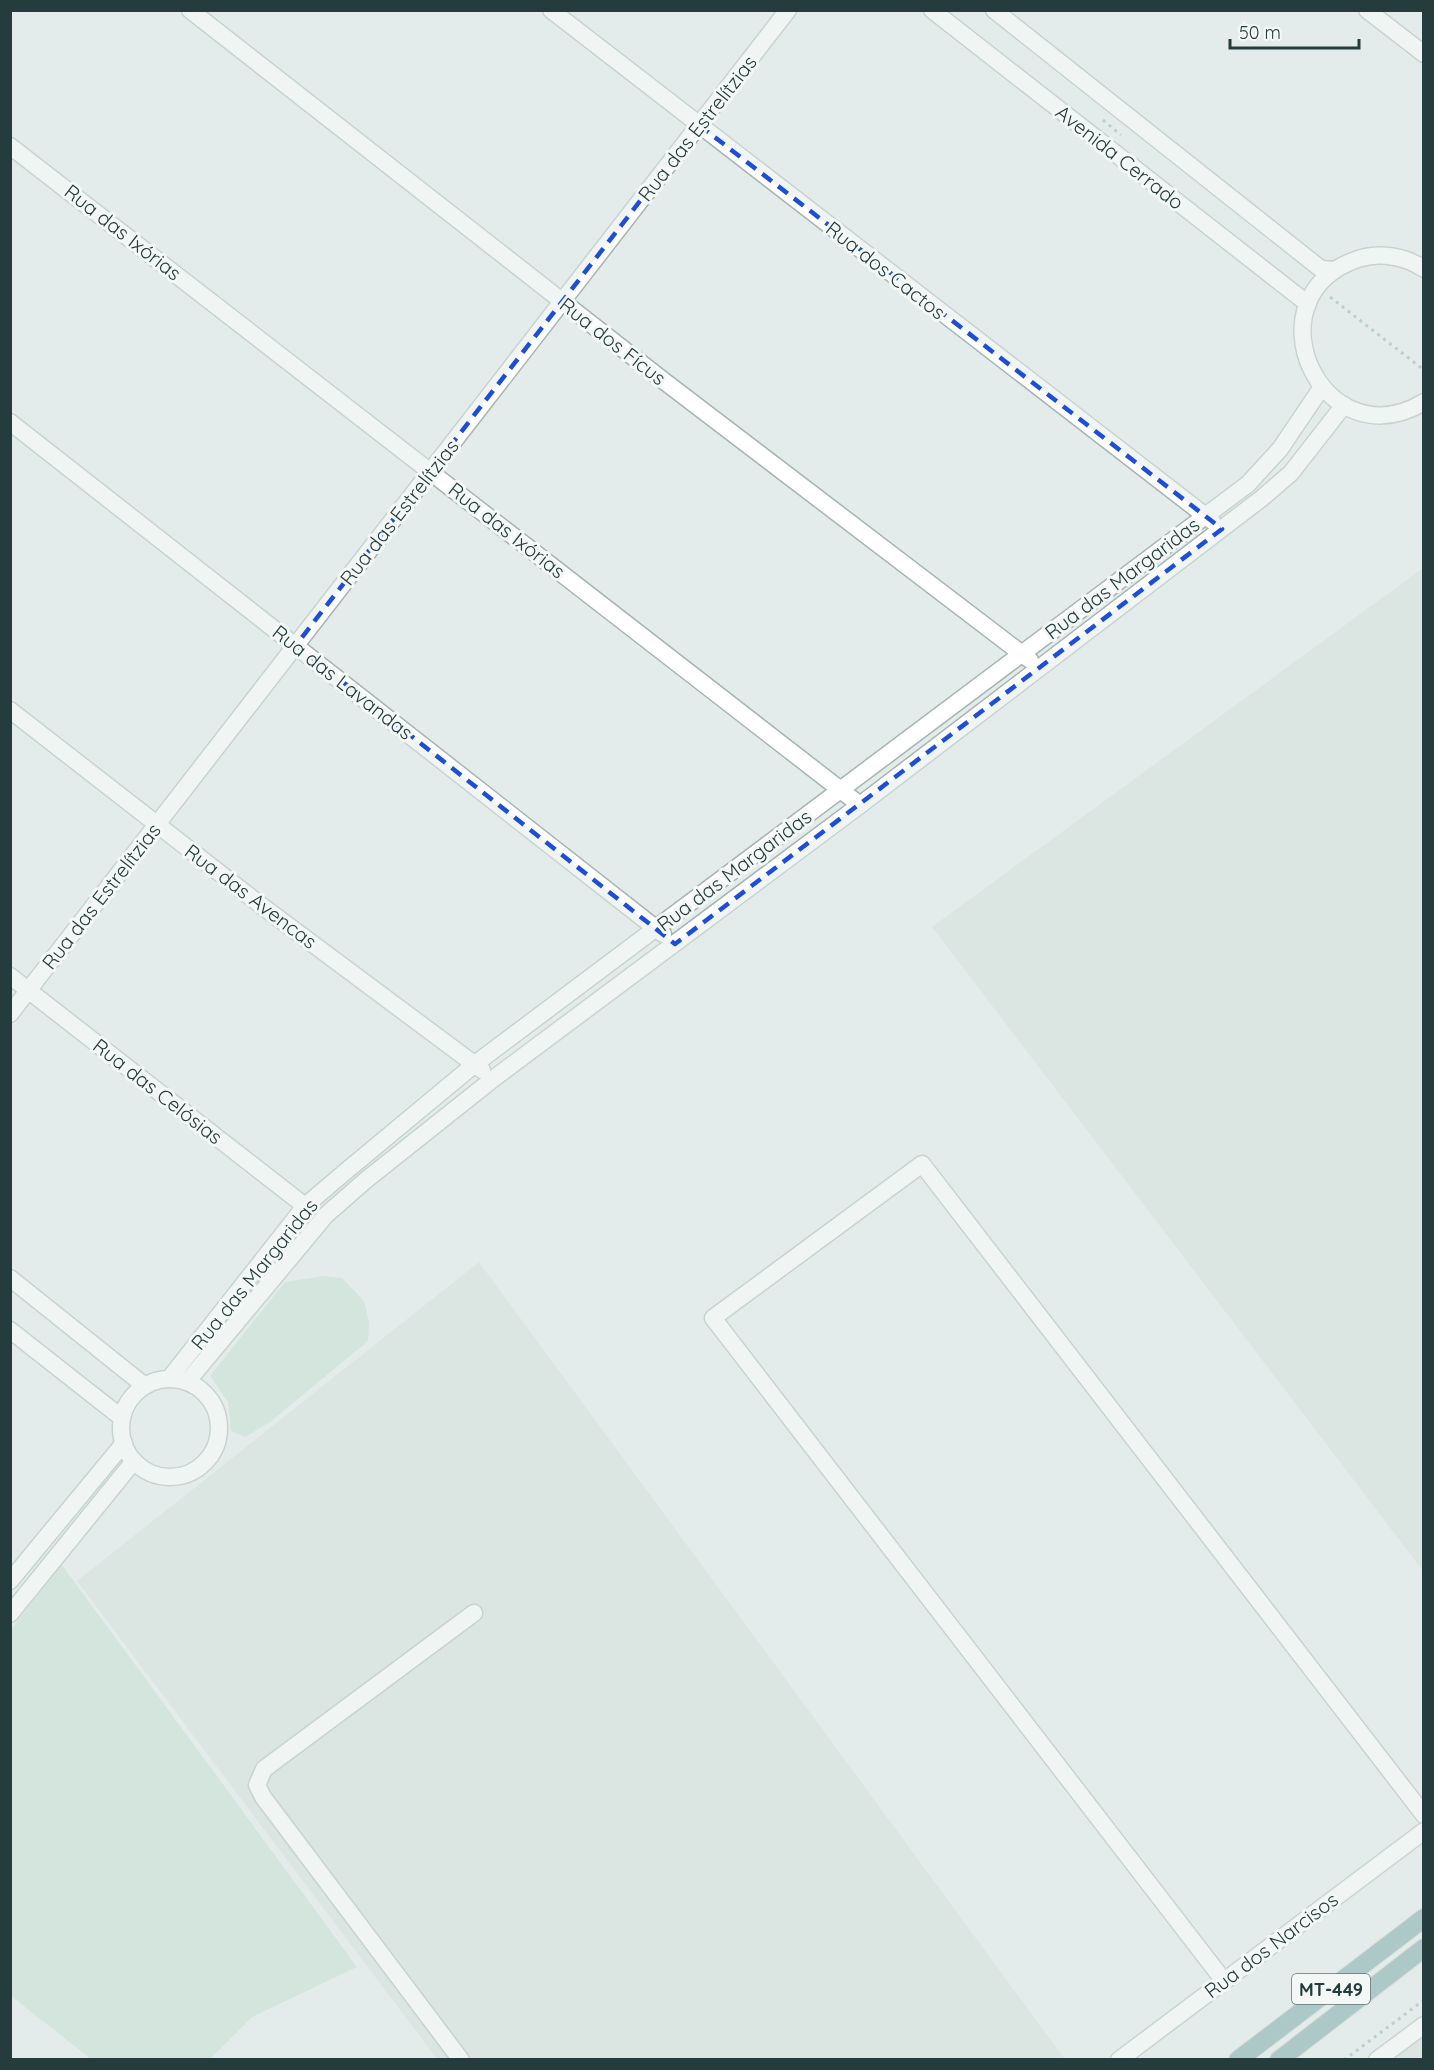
<svg xmlns="http://www.w3.org/2000/svg" width="1434" height="2070" font-family="Quicksand,sans-serif">
<style>
.built{fill:#d1dbda}
.green{fill:#bedbce}
.lines{fill:none;stroke-linecap:round;stroke-linejoin:round}
.minor-casing{stroke:#a6b4b2;stroke-width:19}
.major-casing{stroke:#c2c8c8;stroke-width:20}
.path{stroke:#86adab;stroke-width:3;stroke-dasharray:3 4.5;stroke-linecap:butt}
.minor{stroke:#fff;stroke-width:16}
.major{stroke:#6b9d9e;stroke-width:18}
.marked{fill:none;stroke:#1d4ed8;stroke-width:4.5;stroke-dasharray:12 8;stroke-linejoin:round}
.labels{text-anchor:middle;dominant-baseline:central;stroke-width:6;stroke-linejoin:round;paint-order:stroke}
.shield{fill:#f3f8f7;stroke:#627474;stroke-width:1.5}
.shield-label{font-size:18px;font-weight:bold;fill:#243c3c}
.street-label{font-size:20px;fill:#243c3c;stroke:#f3f8f7}
</style>
<rect width="100%" height="100%" fill="#e3ecea"/>
<g class="built">
<polygon points="1423,568 1423,1571 932,927"/>
<polygon points="479,1262 1064,2058 1062,2060 437,2059 77,1581"/>
<polygon points="1423,2027 1423,2059 1382,2059"/>
</g>
<g class="green">
<polygon points="323,1276 342,1278 364,1301 369,1322 368,1341 270,1422 245,1437 231,1431 228,1402 210,1376 285,1282"/>
<polygon points="62,1565 357,1967 252,2017 210,2059 91,2059 11,1996 11,1629"/>
</g>
<g class="lines">
<g class="minor-casing">
<g id="minor">
<polyline points="190,10 664,381 1030,660"/>
<polyline points="551,10 1212,521"/>
<polyline points="932,10 1308,304"/>
<polyline points="994,10 1321,269 1335,270"/>
<polyline points="1367,10 1424,54"/>
<polyline points="10,146 860,805"/>
<path d="M1424,269c-19,-13 -44,-17 -66,-10 -112,38 -36,204 66,143"/>
<polyline points="10,422 663,934"/>
<polyline points="10,710 262,906 482,1070"/>
<polyline points="10,976 305,1206"/>
<polyline points="10,1014 788,10"/>
<polyline points="10,1278 145,1386"/>
<polyline points="10,1330 122,1418"/>
<polyline points="169,1379 305,1206 345,1172 475,1064 1248,484 1280,449 1322,387"/>
<circle cx="170" cy="1428" r="49"/>
<polyline points="187,1382 326,1215 366,1180 493,1079 860,805 1262,498 1291,473 1344,405"/>
<polyline points="10,1581 124,1443"/>
<polyline points="10,1614 134,1461"/>
<polyline points="1224,1981 713,1318 922,1164 1424,1815"/>
<polyline points="461,2060 263,1797 257,1785 264,1769 474,1613"/>
<polyline points="1119,2060 1424,1831"/>
<polyline points="1377,2060 1424,2025"/>
</g>
</g>
<g class="major-casing">
<g id="major">
<polyline points="1238,2060 1424,1918"/>
<polyline points="1279,2060 1424,1948"/>
</g>
</g>
<g class="path">
<polyline points="1103,120 1121,135"/>
<polyline points="1330,297 1424,370"/>
<polyline points="1344,2060 1424,2000"/>
</g>
<use href="#minor" class="minor"/>
<use href="#major" class="major"/>
</g>
<path d="M0 0H1434V2070H0ZM699,125l523,404 -547,415 -379,-299z" fill="#e3ecea" fill-opacity=".55" fill-rule="evenodd"/>
<path class="marked" d="M699,125l523,404 -547,415 -379,-299z"/>
<g class="labels">
<rect class="shield" x="1292" y="1974" width="78" height="30" rx="4.5"/>
<g class="shield-label">
<text x="1331" y="1989">MT-449</text>
</g>
<g class="street-label">
<text transform="translate(697 128) rotate(-52)">Rua das Estrelítzias</text>
<text transform="translate(1120 157) rotate(38)">Avenida Cerrado</text>
<text transform="translate(123 232) rotate(38)">Rua das Ixórias</text>
<text transform="translate(886 270) rotate(38)">Rua dos Cactos</text>
<text transform="translate(613 341) rotate(38)">Rua dos Fícus</text>
<text transform="translate(399 512) rotate(-52)">Rua das Estrelítzias</text>
<text transform="translate(507 530) rotate(38)">Rua das Ixórias</text>
<text transform="translate(1122 578) rotate(-37)">Rua das Margaridas</text>
<text transform="translate(343 682) rotate(38)">Rua das Lavandas</text>
<text transform="translate(734 870) rotate(-37)">Rua das Margaridas</text>
<text transform="translate(101 896) rotate(-52)">Rua das Estrelítzias</text>
<text transform="translate(251 896) rotate(37)">Rua das Avencas</text>
<text transform="translate(158 1091) rotate(38)">Rua das Celósias</text>
<text transform="translate(254 1274) rotate(-51)">Rua das Margaridas</text>
<text transform="translate(1271 1945) rotate(-37)">Rua dos Narcisos</text>
</g>
</g>
<rect width="1434" height="2070" fill="none" stroke="#243c3c" stroke-width="24"/>
<path d="M1230 39v9h129v-9" fill="none" stroke="#243c3c" stroke-width="3"/>
<text x="1239" y="39" font-size="18" fill="#243c3c" stroke="#f3f8f7" stroke-width="4.5" paint-order="stroke">50 m</text>
</svg>
